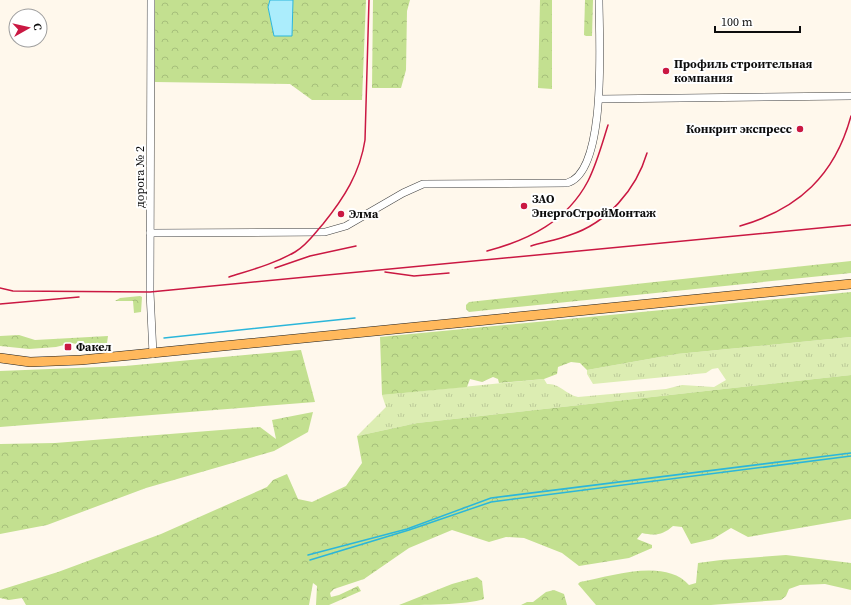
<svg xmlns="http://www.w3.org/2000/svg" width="851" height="605" font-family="'Source Serif 4',serif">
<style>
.grass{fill:url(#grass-tufts)}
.forest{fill:url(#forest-crowns)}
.water{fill:#abedfc;stroke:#2bb6da}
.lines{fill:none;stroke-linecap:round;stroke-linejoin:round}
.stream{stroke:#2bb6da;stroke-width:1.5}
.minor-casing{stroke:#404040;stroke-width:8}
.major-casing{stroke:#1e1e1e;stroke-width:10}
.minor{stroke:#fff;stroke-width:7}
.major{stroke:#ffb85c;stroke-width:9}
.rail{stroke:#ca1842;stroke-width:1.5}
.poi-dot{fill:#ca1842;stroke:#fff;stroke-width:1.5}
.labels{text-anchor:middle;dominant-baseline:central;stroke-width:4;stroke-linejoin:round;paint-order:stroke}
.poi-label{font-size:12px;font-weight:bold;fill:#0d0d0d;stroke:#fff;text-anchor:start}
.street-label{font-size:12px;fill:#0d0d0d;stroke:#fff}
</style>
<defs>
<pattern id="grass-tufts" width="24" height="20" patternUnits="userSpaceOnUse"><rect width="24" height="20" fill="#dcedb2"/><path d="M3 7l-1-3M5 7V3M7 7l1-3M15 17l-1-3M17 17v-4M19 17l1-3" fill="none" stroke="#bcca98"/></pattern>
<pattern id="forest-crowns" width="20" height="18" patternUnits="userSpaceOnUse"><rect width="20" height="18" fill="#c3e090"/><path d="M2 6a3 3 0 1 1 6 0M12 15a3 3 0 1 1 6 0" fill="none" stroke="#a6bf7b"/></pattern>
</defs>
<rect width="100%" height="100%" fill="#fff8ec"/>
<path class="grass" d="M851,337v38l-434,48 -60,13 29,-29 -4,-12 162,-16 3,5c13,-1 18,10 31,13l88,-8 16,-4 32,2 12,-7 -8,-12 -6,1 -6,4 -113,11 -6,-10v-4l90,-16z"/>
<g class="forest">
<polygon points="155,0 270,0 268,7 274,36 292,36 293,0 366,0 362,100 312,100 290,84 155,82"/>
<polygon points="373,0 410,0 407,11 406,70 401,88 372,88"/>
<polygon points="540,0 552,0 552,89 538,88"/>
<polygon points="585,0 593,0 592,36 586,36 584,35"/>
<polygon points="851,261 851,273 469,312 466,309 466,305 469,302"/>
<polygon points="851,292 851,337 677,354 587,370 580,363 571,362 558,367 557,374 544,379 499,383 498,379 493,377 482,382 470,379 467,387 382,395 380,337"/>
<polygon points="140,296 142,297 141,312 134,313 133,301 115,301 120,298"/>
<polygon points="19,335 35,340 108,336 107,343 80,345 72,343 56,347 29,349 0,346 0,336"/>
<polygon points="301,350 315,402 0,427 0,371 125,366"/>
<path d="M851,375v144l-103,18 -17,-9 -18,11 -22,5 -9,-17 -9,-1c-10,9 -18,10 -31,7l-5,6 15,6v3l-23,10 -50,8 -17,-13 -38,-15 -18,-1 -17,5 -37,-12 -43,18 -45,31 -30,10 -4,4 1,4 8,-2 19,-9 3,5 -32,14h-13l1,-19 -4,-3 -4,22h-283l-4,-7 -13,2 -9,-2v-8l58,-18 103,-38 106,-47 6,-7 14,-6 11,25 14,3 34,-16 16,-23 -5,-27 60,-13z"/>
<polygon points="313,412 308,432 274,451 146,488 47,525 0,534 0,444 55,443 260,427 276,439 272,420"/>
<path d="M786,555l65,8v27l-26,-6 -25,1 -11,4 -3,7 -5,4 -70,5h-115l-18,-21 2,-2c32,-6 85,-24 109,3l7,-2 2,-20 23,-3z"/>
<path d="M477,577l5,4 2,18c-17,6 -64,6 -85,6l53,-21z"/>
<polygon points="554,590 564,594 567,605 521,605 527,602 533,602 546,592"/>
</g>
<polygon class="water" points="270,0 293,0 292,36 274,36 268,7"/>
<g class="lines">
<g class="stream">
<polyline points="164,338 355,318"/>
<polyline points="308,555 407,529 491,498 851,453"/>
<polyline points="310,560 409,530 491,502 851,456"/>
</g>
<g class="minor-casing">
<g id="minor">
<polyline points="151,0 150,292 153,354"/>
<polyline points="599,99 851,96"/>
<path d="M150,233l175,-1 21,-6 57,-33 20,-9 144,-1c41,-11 32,-147 32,-183"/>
</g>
</g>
<g class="major-casing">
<polyline id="major" points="0,358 30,362 81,360 851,284"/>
</g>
<use href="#minor" class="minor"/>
<use href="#major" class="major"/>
<g class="rail">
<path d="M740,226c59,-17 95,-51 111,-110"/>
<path d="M531,246c13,-4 26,-6 39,-11 37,-12 66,-45 77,-82"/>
<path d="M487,251c42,-11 80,-30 101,-70 9,-18 14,-37 20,-56"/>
<polyline points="275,268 310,256 356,246"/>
<polyline points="385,272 414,276 449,273"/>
<path d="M229,277c22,-7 45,-13 66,-25 12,-7 19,-18 28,-28 21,-26 37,-51 42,-84l4,-140"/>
<polyline points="0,288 13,291 150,292 851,225"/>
<polyline points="0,304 79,297"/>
</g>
</g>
<g class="poi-dot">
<circle cx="666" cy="71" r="4"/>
<circle cx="800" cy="129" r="4"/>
<circle cx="524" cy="206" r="4"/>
<circle cx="341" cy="214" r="4"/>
<rect x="64" y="343" width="8" height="8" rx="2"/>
</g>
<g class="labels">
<g class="poi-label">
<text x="674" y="64">Профиль строительная<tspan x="674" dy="14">компания</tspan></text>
<text x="792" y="129" text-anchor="end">Конкрит экспресс</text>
<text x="532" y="199">ЗАО<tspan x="532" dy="14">ЭнергоСтройМонтаж</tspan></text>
<text x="349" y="214">Элма</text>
<text x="76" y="347">Факел</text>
</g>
<g class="street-label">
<text transform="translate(140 177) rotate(-90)">дорога № 2</text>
</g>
</g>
<g transform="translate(28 28) rotate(82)"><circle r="19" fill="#ffffff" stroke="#9e9e9e"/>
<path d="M0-3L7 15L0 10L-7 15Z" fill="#ca1842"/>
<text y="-6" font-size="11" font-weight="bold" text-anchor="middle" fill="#0d0d0d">С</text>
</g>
<path d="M715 26v6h85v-6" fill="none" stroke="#0d0d0d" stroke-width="2"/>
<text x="721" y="26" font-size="12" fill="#0d0d0d" stroke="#ffffff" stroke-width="3" paint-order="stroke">100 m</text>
</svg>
